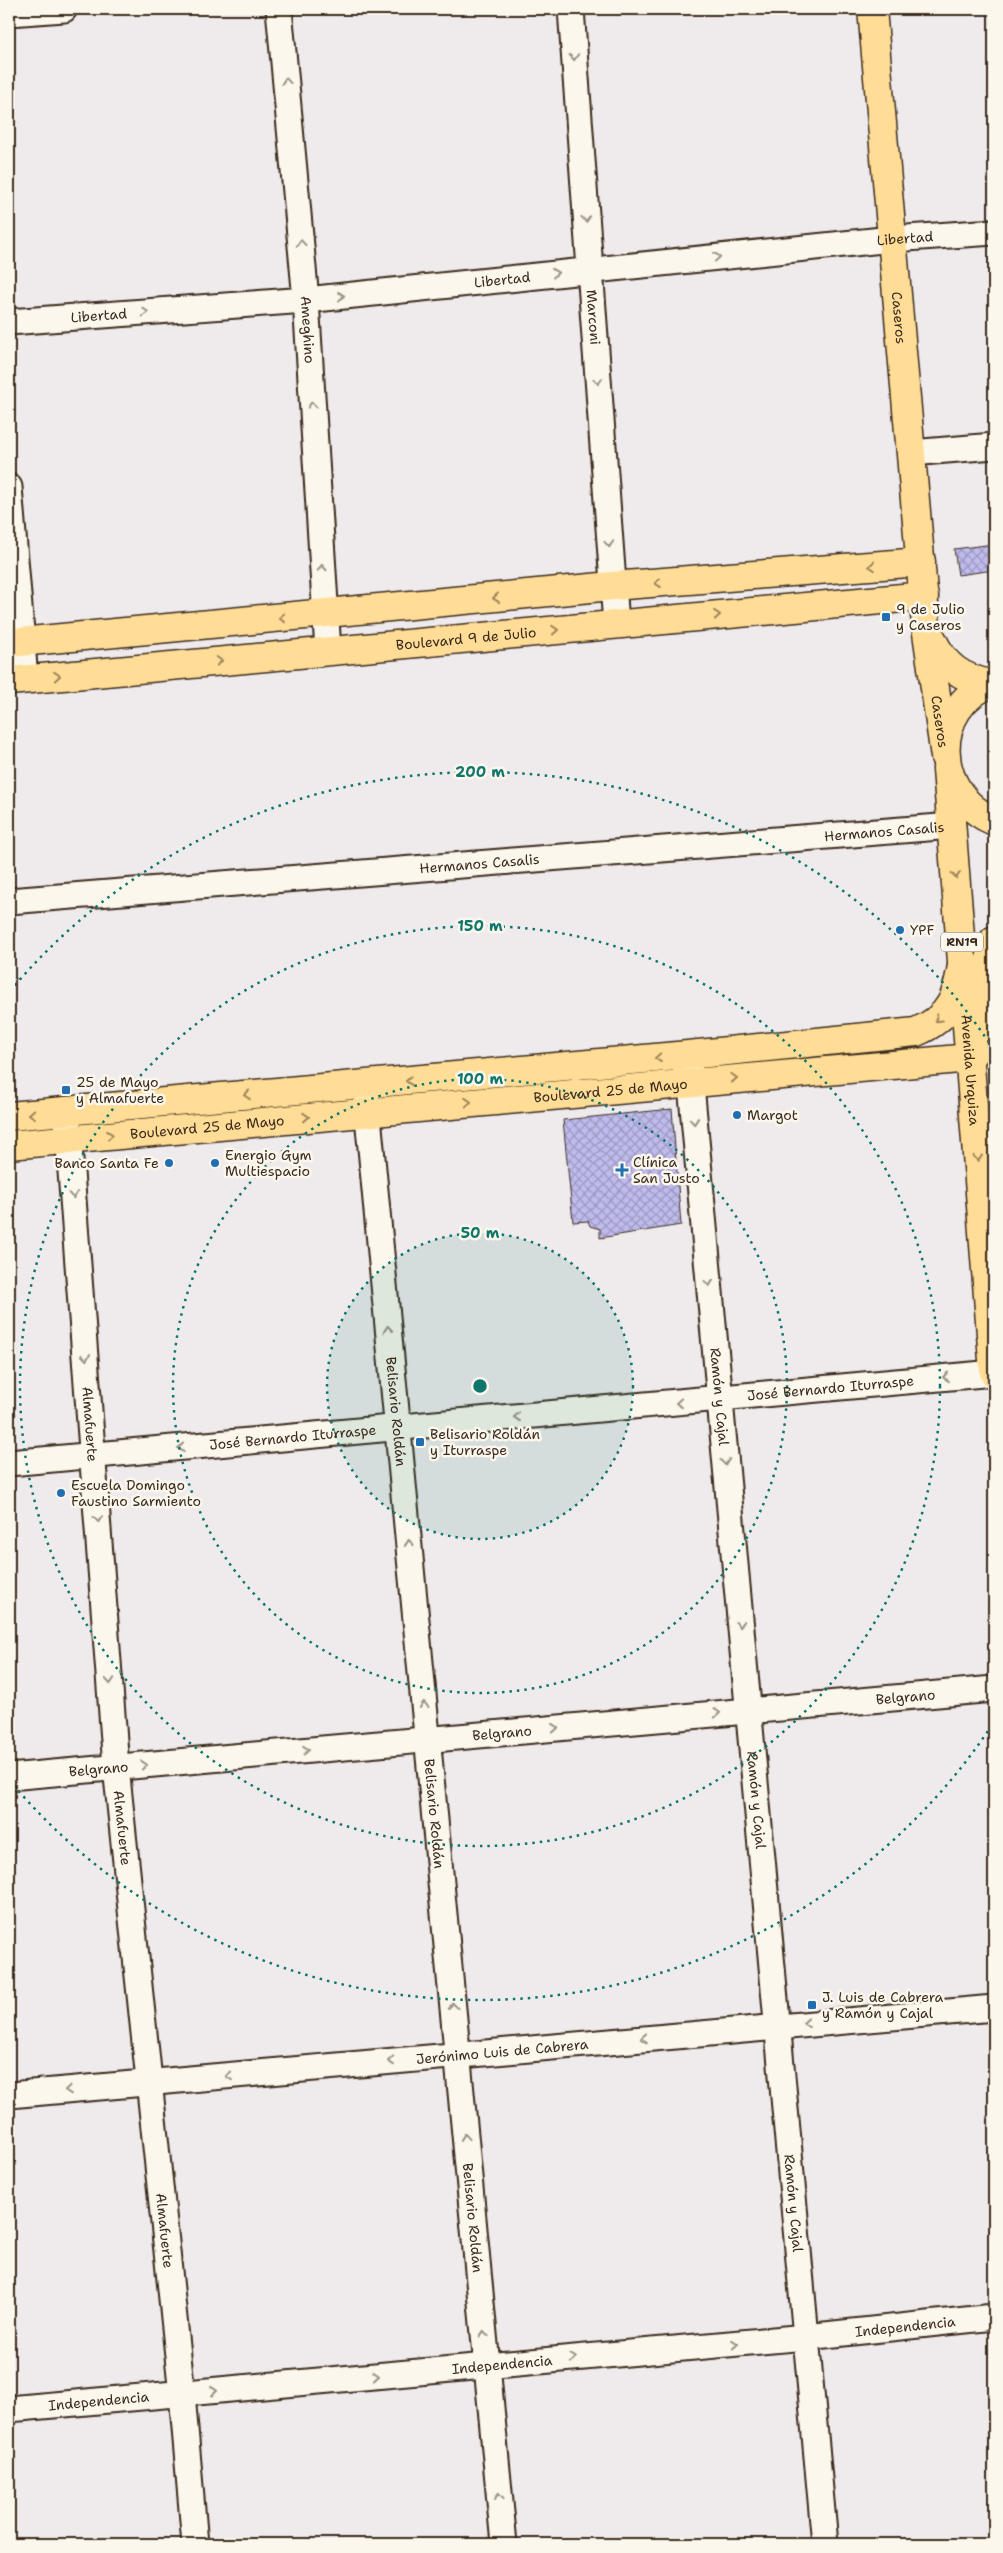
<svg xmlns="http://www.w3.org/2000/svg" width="1003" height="2553" font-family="'Shantell Sans',sans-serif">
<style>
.building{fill:url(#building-cross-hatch);stroke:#3b2a1e}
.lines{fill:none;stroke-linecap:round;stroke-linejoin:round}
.minor-casing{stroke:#3b2a1e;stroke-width:29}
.major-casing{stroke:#3b2a1e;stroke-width:31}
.minor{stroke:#fbf7ec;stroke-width:25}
.major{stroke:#ffdd96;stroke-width:28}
.oneway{stroke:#9b9085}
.oneway2{stroke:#9d845a}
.ring{fill:none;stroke:#0f766e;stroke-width:2.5;stroke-dasharray:2.5 5}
.poi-dot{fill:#1f6fb2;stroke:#fbf7ec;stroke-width:2}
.labels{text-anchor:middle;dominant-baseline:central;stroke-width:5;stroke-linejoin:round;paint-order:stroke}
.shield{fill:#fbf7ec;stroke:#75685c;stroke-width:1}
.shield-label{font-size:12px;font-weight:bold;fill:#3b2a1e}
.street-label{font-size:14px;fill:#3b2a1e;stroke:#fbf7ec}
.poi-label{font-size:14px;fill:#3b2a1e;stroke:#fbf7ec;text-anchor:start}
.centre{fill:#0f766e;stroke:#fbf7ec;stroke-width:2.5}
.ring-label{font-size:15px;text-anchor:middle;font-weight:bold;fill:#0f766e;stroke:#fbf7ec;stroke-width:5;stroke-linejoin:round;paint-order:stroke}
</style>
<defs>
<pattern id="building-cross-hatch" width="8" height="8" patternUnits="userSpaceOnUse" patternTransform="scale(1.25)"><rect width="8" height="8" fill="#bfbbed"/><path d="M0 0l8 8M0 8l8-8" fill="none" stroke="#9c98bf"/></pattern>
</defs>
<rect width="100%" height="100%" fill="#efebec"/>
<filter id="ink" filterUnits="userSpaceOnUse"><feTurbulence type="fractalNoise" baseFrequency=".02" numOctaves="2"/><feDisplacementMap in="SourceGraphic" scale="10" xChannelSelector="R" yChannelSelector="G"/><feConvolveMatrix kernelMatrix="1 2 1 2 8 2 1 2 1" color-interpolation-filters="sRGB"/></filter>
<g filter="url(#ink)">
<g class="building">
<polygon points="994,544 994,570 958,575 954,549"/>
<polygon points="994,570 994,602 990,571"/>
<polygon points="672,1109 681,1225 600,1238 600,1229 590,1226 588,1221 573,1222 563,1120"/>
</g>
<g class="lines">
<g class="minor-casing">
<g id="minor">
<path id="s1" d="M279,9l27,291 22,351"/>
<path id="s2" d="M571,9l45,615"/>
<polyline points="9,13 64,9"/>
<path id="s3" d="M9,322l297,-22 586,-61 102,-7"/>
<polyline points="911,453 994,446"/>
<polyline points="9,487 25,679"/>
<path id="s4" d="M9,901l943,-75"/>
<path id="s5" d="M689,1063l136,1481"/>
<path id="s6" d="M365,1085l139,1459"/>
<path id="s7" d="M67,1119l49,648 66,627 13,150"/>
<path id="s8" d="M9,1463l985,-90"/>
<path id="s9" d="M9,1777l985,-88"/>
<path id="s10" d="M9,2095l985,-87"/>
<path id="s11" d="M9,2409l797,-72 188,-20"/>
</g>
</g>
<g class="major-casing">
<g id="major">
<path id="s12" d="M872,9l54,617 19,131"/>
<path d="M932,639c13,28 29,39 58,45"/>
<polyline points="9,643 612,586 921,562"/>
<path id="s13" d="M9,681l915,-85"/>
<path d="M994,682c-67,24 -62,113 0,139"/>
<path id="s14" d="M947,769l47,604"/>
<path d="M9,1116l679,-61 228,-23c36,-15 41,-36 47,-72"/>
<path id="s15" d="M9,1145l961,-87c26,-27 14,-51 18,-84 1,-12 4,-23 6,-34"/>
</g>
</g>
<use href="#minor" class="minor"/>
<use href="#major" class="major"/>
</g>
<defs><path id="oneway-chevron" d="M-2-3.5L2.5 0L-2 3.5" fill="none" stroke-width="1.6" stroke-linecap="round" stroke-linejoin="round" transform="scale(1.25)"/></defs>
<g class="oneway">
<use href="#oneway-chevron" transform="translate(574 57) rotate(86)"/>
<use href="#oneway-chevron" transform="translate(286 81) rotate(-95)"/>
<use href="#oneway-chevron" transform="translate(586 219) rotate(86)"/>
<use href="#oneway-chevron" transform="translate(301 243) rotate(-95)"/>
<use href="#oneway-chevron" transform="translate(717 257) rotate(-6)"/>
<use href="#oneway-chevron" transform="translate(555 273) rotate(-6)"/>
<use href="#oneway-chevron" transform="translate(341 296) rotate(-6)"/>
<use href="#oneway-chevron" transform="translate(145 312) rotate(-4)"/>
<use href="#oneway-chevron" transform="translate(598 381) rotate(86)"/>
<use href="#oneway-chevron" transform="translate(312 405) rotate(-93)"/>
<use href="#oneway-chevron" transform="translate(609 544) rotate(86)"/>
<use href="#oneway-chevron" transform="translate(322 568) rotate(-93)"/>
<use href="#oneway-chevron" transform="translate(694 1121) rotate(85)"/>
<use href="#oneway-chevron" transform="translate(73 1195) rotate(85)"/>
<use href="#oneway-chevron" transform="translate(709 1283) rotate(85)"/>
<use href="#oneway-chevron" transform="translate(388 1329) rotate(-95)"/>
<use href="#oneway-chevron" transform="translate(86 1357) rotate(85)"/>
<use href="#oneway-chevron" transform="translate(946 1377) rotate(175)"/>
<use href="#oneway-chevron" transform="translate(679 1403) rotate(175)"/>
<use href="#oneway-chevron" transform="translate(517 1417) rotate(175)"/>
<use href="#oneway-chevron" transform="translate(181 1448) rotate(175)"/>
<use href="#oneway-chevron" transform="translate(725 1462) rotate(85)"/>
<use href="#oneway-chevron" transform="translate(98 1519) rotate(86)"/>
<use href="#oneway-chevron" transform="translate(409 1543) rotate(-95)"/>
<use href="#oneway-chevron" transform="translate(740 1624) rotate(85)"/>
<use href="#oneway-chevron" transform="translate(110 1681) rotate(86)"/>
<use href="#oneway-chevron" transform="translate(424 1705) rotate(-95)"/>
<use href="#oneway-chevron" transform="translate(717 1713) rotate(-5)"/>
<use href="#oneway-chevron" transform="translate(555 1728) rotate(-5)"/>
<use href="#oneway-chevron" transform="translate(306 1750) rotate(-5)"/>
<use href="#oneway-chevron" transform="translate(144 1765) rotate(-5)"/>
<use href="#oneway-chevron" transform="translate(453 2006) rotate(-95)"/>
<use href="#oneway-chevron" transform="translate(806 2023) rotate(175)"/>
<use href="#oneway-chevron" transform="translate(644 2038) rotate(175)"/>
<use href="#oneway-chevron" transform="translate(391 2061) rotate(175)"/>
<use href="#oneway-chevron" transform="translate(229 2076) rotate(175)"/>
<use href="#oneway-chevron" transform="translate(68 2090) rotate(175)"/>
<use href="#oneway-chevron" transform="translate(465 2137) rotate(-95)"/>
<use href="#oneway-chevron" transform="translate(484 2334) rotate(-95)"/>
<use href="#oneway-chevron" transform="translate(735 2344) rotate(-5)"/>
<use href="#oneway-chevron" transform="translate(573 2358) rotate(-5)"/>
<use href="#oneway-chevron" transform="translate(376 2376) rotate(-5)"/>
<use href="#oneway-chevron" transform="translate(214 2391) rotate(-5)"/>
<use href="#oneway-chevron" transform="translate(499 2496) rotate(-95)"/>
</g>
<g class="oneway2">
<use href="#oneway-chevron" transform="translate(872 566) rotate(176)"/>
<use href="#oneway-chevron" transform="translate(658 583) rotate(176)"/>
<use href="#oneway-chevron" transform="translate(496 598) rotate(174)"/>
<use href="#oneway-chevron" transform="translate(717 615) rotate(-5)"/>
<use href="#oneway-chevron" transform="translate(282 618) rotate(175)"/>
<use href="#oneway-chevron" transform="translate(555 630) rotate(-5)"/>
<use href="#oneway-chevron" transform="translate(219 661) rotate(-5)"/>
<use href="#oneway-chevron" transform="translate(57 676) rotate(-5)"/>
<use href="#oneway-chevron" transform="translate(956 875) rotate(85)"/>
<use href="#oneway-chevron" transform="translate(938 1019) rotate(137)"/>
<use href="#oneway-chevron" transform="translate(658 1058) rotate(175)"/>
<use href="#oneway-chevron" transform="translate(734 1078) rotate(-5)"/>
<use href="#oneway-chevron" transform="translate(409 1081) rotate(175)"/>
<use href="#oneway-chevron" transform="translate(247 1095) rotate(175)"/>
<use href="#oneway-chevron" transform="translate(468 1102) rotate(-5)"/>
<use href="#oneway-chevron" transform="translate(32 1114) rotate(176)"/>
<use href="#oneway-chevron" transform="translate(306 1117) rotate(-5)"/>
<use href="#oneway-chevron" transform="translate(110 1135) rotate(-5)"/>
<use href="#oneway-chevron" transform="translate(978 1158) rotate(86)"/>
</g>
</g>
<circle cx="480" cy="1386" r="153" fill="#0f766e" fill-opacity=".12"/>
<g class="ring">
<circle cx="480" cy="1386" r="153"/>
<circle cx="480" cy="1386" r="307"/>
<circle cx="480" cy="1386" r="460"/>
<path d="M992 1725A614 614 0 0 1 10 1781M10 991A614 614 0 0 1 992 1047"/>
</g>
<g class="poi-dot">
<rect x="881" y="612" width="10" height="10" rx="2.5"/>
<circle cx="900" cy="930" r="5"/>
<rect x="61" y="1085" width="10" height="10" rx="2.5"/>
<circle cx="737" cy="1115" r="5"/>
<circle cx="169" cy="1163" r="5"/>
<circle cx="215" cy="1163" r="5"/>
<path d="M619.5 1162.5h5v5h5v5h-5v5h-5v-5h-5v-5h5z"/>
<rect x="415" y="1437" width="10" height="10" rx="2.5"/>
<circle cx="61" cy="1493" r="5"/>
<rect x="807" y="2000" width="10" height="10" rx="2.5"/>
</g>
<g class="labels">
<rect class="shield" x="941" y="932.5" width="42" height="19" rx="4"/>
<g class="shield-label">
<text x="962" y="942">RN19</text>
</g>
<g class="street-label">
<text stroke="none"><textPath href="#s3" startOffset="900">Libertad</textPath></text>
<text stroke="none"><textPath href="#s3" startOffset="495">Libertad</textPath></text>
<text stroke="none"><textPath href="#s3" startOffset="90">Libertad</textPath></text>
<text stroke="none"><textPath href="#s2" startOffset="309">Marconi</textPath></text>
<text stroke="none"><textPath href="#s12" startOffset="310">Caseros</textPath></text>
<text stroke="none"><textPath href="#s1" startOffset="322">Ameghino</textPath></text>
<text stroke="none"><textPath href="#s13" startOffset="459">Boulevard 9 de Julio</textPath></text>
<text stroke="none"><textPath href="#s12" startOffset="716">Caseros</textPath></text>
<text stroke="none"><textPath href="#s4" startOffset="878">Hermanos Casalis</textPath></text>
<text stroke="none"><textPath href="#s4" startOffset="472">Hermanos Casalis</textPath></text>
<text stroke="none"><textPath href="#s14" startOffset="302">Avenida Urquiza</textPath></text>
<text stroke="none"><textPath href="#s15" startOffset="604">Boulevard 25 de Mayo</textPath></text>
<text stroke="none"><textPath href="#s15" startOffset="199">Boulevard 25 de Mayo</textPath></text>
<text stroke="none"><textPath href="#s8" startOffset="825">José Bernardo Iturraspe</textPath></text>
<text stroke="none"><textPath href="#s5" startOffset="335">Ramón y Cajal</textPath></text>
<text stroke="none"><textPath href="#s6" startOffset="328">Belisario Roldán</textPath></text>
<text stroke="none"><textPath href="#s7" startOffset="306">Almafuerte</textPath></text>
<text stroke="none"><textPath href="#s8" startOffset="285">José Bernardo Iturraspe</textPath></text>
<text stroke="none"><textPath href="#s9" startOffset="900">Belgrano</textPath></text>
<text stroke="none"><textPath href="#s9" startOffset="495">Belgrano</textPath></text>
<text stroke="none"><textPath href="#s9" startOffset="90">Belgrano</textPath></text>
<text stroke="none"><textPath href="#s5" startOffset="740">Ramón y Cajal</textPath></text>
<text stroke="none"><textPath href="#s6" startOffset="732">Belisario Roldán</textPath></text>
<text stroke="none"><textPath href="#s7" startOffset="711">Almafuerte</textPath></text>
<text stroke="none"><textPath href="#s10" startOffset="495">Jerónimo Luis de Cabrera</textPath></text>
<text stroke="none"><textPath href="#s5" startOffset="1145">Ramón y Cajal</textPath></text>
<text stroke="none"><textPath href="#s6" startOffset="1138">Belisario Roldán</textPath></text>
<text stroke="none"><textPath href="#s7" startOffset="1116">Almafuerte</textPath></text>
<text stroke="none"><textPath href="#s11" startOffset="900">Independencia</textPath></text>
<text stroke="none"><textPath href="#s11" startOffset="495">Independencia</textPath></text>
<text stroke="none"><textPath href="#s11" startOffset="90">Independencia</textPath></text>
</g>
<g class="poi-label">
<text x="896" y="609">9 de Julio<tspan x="896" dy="16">y Caseros</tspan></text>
<text x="910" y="930">YPF</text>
<text x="76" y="1082">25 de Mayo<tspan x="76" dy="16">y Almafuerte</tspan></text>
<text x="747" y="1115">Margot</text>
<text x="225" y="1155">Energio Gym<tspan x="225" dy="16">Multiespacio</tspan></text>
<text x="633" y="1162">Clínica<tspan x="633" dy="16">San Justo</tspan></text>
<text x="159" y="1163" text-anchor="end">Banco Santa Fe</text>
<text x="430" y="1434">Belisario Roldán<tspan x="430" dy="16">y Iturraspe</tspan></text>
<text x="71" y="1485">Escuela Domingo<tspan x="71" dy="16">Faustino Sarmiento</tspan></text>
<text x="822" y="1997">J. Luis de Cabrera<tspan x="822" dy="16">y Ramón y Cajal</tspan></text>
</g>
</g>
<circle cx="480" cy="1386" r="8" class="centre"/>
<g class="ring-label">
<text x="480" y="777">200 m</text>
<text x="480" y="931">150 m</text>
<text x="480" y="1084">100 m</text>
<text x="480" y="1238">50 m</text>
</g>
<rect width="1003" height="2553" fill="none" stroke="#fbf7ec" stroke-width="30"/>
<rect x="15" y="15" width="973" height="2523" fill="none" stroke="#3b2a1e" stroke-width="2" filter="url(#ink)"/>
</svg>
